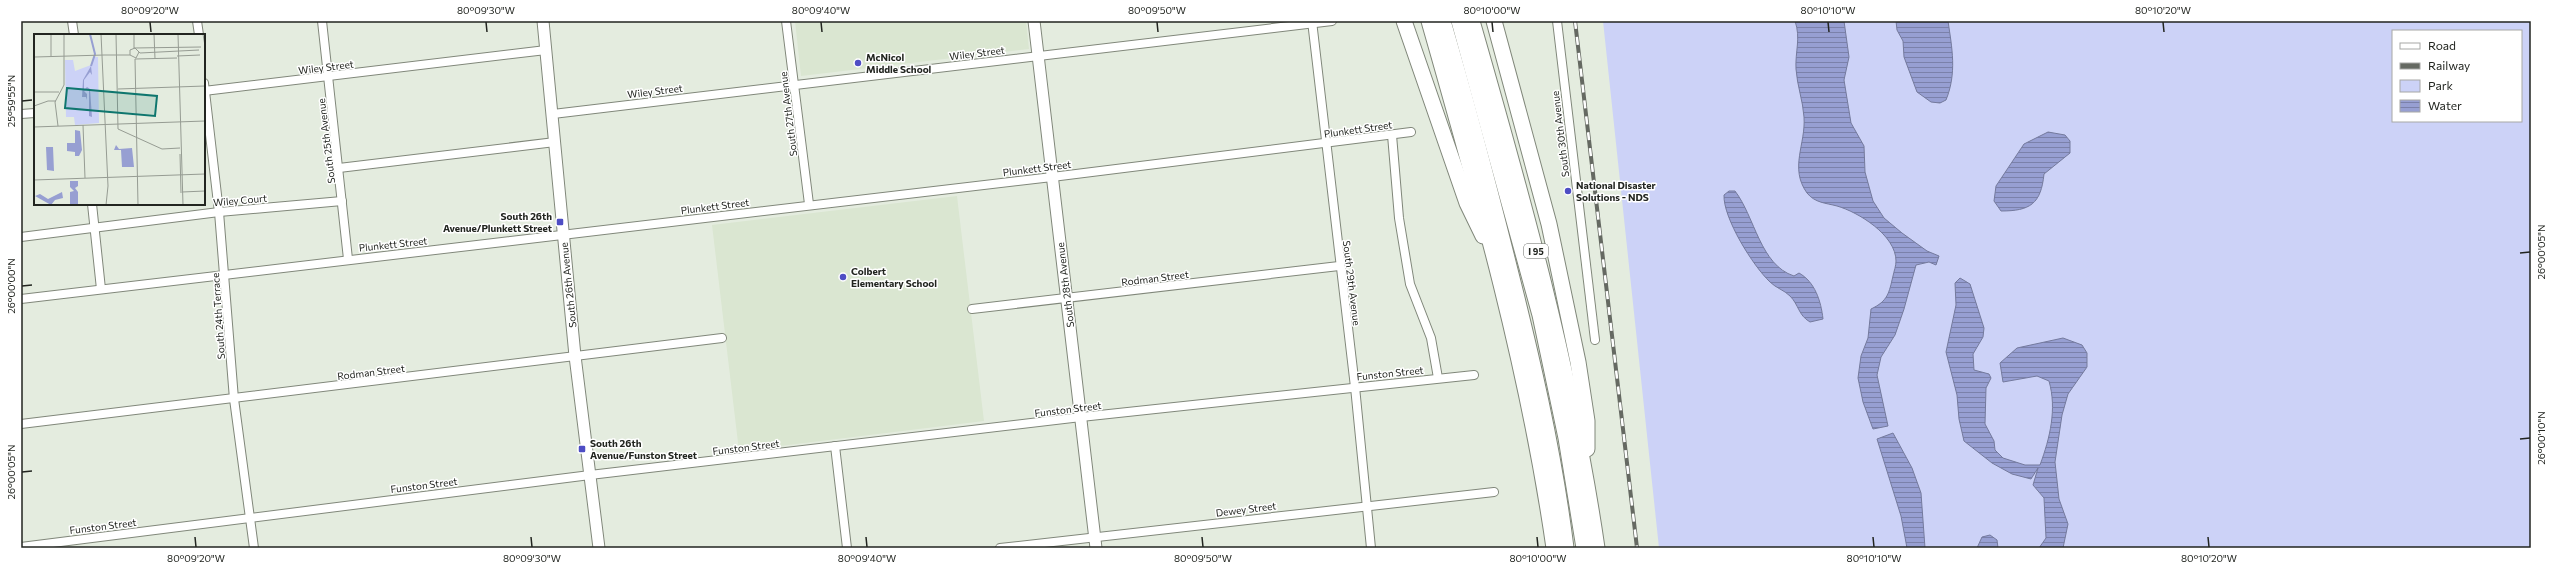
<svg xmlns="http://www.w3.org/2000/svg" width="2552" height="569" font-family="Commissioner,sans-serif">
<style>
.built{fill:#dae6d1}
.green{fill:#ccd2f7;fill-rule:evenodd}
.water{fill:url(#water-rules);stroke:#747a9d}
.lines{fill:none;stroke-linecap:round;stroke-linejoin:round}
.street-casing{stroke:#80877a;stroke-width:10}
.secondary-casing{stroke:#80877a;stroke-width:13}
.highway-casing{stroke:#80877a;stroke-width:17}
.street{stroke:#fff;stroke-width:8}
.secondary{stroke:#fff;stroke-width:11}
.highway{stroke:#fff;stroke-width:15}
.rail-casing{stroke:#656962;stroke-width:4}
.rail{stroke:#fff;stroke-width:2.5;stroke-dasharray:8;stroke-linecap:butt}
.ticks{fill:none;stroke:#222520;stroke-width:1.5}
.poi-dot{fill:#4e4dc4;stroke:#fff;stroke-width:1.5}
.labels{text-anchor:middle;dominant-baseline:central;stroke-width:3;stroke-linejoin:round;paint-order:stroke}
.shield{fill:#fff;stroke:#646663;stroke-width:1}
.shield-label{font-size:9px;font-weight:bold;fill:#222520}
.street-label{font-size:10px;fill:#222520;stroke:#fff}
.poi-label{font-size:10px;font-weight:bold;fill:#222520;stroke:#fff;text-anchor:start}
.inset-river{fill:none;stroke:#979fd2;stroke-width:2}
.inset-road{fill:none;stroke:#969c93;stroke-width:1}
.view{fill:#0f766e;fill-opacity:0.15;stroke:#0f766e;stroke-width:2}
.inset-edge{fill:none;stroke:#222520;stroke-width:2}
.neatline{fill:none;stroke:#222520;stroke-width:1.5}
.ticks-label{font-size:10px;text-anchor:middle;fill:#222520}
</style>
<defs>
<pattern id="water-rules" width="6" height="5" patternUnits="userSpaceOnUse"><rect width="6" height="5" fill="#979fd2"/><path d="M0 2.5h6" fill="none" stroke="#7b81aa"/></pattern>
</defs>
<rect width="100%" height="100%" fill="#e4ecdf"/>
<g class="built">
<polygon points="795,21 1026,21 1029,49 801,76"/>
<polygon points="957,196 984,421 739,451 712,225"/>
</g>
<path class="green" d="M1603,21h928v527h-872zM2393,31h128v90h-128z"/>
<g class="water">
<path d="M1795,21h49l5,36 -5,23 7,43 13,23 1,26 8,29 11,17 18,15 25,18 12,5 -3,9 -7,-3 -13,3 -12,44 -9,26 -14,22 -4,18 11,51 -15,3 -10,-27 -5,-24 3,-22 7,-18 3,-29c17,-8 18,-16 22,-33 1,-5 3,-10 3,-15 0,-26 -38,-49 -59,-55 -11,-3 -22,-3 -30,-13 -18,-25 -1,-49 -3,-76 -1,-16 -7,-32 -8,-48 -1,-17 5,-31 -1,-48z"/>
<path d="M1896,21h52c4,27 9,52 -2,79l-6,3 -9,-1 -14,-10 -13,-35 -1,-16 -6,-11z"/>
<path d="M2048,132l17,3 5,6v12l-26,21c-3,30 -14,37 -43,37l-7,-10 2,-15 28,-42z"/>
<path d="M1729,191h6c20,26 25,74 59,85l5,-3c16,9 22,28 24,46l-13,3c-12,-7 -11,-17 -20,-26 -6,-6 -14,-8 -20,-14 -17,-16 -47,-64 -46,-87z"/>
<path d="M1960,278l10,6 14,44 -1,9 -10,17 1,16 15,4 2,4 -5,10 -1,36 9,17 1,9 8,8 22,7h15c10,-27 17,-56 9,-84l-12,-5 -34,6 -3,-19 17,-15 46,-10 19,7 5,8v14l-19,27 -6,21 -7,47 4,37 9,25 -5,24h-24l7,-10 -2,-40 -11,-13 5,-17 -7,11 -19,-5 -20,-11 -28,-22 -5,-22 -2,-24 -11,-43 10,-47 -1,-22z"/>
<polygon points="1893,433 1912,468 1921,493 1925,548 1907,548 1901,516 1877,439"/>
<polygon points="1990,535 1997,540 1998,548 1977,548 1982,537"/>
</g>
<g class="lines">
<g class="street-casing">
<g id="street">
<polyline points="72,21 74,35"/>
<polyline points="197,21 199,35"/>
<polyline points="322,21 348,259"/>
<polyline points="786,21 809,204"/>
<polyline points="1312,21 1355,387 1371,548"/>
<polyline points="1557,21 1595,340"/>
<polyline points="204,83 219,212 234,399 254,548"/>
<polyline points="204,91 546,50"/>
<polyline points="21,114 35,113"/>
<polyline points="553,114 1332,21"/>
<polyline points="1392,135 1399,218 1410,284 1431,338 1438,378"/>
<polyline points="339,168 555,142"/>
<polyline points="92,204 101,289"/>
<polyline points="21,237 219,212 342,201"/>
<polyline points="21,299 1052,177 1411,132"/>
<polyline points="972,309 1339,266"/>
<polyline points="21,424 722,338"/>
<polyline points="835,446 847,548"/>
<polyline points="21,547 590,475 1081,417 1474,375"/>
<polyline points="1000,548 1494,492"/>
</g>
</g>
<g class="secondary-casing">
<g id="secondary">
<polyline points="543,21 575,356 599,548"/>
<polyline points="1034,21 1096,548"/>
</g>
</g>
<g class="highway-casing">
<g id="highway">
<polyline points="1404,21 1467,203 1483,236"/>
<path d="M1429,21c50,175 99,346 125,527"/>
<path d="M1443,21c23,78 44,157 64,237 24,95 47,192 59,290"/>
<polyline points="1459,21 1540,315 1566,438 1584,548"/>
<path d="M1472,21c50,174 99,348 125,527"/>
<polyline points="1494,21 1549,224 1578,362 1587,421 1587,449"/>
</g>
</g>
<use href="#street" class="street"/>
<use href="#secondary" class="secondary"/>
<use href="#highway" class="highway"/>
<g class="rail-casing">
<polyline id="rail" points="1575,21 1637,548"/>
</g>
<use href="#rail" class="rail"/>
</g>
<path class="ticks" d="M150,22l1,10M486,22l1,10M821,22l1,10M1157,22l1,10M1492,22l1,10M1828,22l1,10M2163,22l1,10M22,101l10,-1M2520,253l10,-1M22,286l10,-1M2520,439l10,-1M22,472l10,-1M195,537l1,10M531,537l1,10M866,537l1,10M1202,537l1,10M1537,537l1,10M1873,537l1,10M2208,537l1,10"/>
<g class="poi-dot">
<circle cx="858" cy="63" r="4"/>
<circle cx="1568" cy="191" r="4"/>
<rect x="556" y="218" width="8" height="8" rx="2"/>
<circle cx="843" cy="277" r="4"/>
<rect x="578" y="445" width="8" height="8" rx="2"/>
</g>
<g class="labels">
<rect class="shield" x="1524" y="244" width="24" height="14" rx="3"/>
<g class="shield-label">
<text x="1536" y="251">I 95</text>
</g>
<g class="street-label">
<text transform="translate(977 53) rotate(-7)">Wiley Street</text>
<text transform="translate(326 67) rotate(-7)">Wiley Street</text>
<text transform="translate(655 91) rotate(-7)">Wiley Street</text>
<text transform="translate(788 114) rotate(-97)">South 27th Avenue</text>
<text transform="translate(1358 129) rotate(-8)">Plunkett Street</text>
<text transform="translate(1560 134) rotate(-97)">South 30th Avenue</text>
<text transform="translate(326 141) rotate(-97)">South 25th Avenue</text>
<text transform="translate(1037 168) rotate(-7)">Plunkett Street</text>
<text transform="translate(240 200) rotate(-5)">Wiley Court</text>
<text transform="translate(715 206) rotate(-7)">Plunkett Street</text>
<text transform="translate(393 244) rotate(-6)">Plunkett Street</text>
<text transform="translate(1155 278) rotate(-7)">Rodman Street</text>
<text transform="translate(1352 283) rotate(83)">South 29th Avenue</text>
<text transform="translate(568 285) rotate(-96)">South 26th Avenue</text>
<text transform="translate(1065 285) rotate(-97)">South 28th Avenue</text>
<text transform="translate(218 316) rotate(-94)">South 24th Terrace</text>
<text transform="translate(371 372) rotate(-7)">Rodman Street</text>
<text transform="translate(1390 373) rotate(-6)">Funston Street</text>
<text transform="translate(1068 409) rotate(-7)">Funston Street</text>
<text transform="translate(746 447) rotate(-7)">Funston Street</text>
<text transform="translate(424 485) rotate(-7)">Funston Street</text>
<text transform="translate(1246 509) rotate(-7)">Dewey Street</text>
<text transform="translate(103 526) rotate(-7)">Funston Street</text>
</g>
<g class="poi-label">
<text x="866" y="57">McNicol<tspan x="866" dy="12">Middle School</tspan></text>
<text x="1576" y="185">National Disaster<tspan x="1576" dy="12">Solutions - NDS</tspan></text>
<text x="552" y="216" text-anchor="end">South 26th<tspan x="552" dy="12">Avenue/Plunkett Street</tspan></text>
<text x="851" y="271">Colbert<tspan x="851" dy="12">Elementary School</tspan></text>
<text x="590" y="443">South 26th<tspan x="590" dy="12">Avenue/Funston Street</tspan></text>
</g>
</g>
<g transform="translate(34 34)">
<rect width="171" height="171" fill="#e4ecdf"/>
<path d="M60,23h4l1,66 -24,2 -1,-8h-8l-1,-57h8l2,11 16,-6z" fill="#ccd2f7"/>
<path d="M57,32l1,9 -2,-3 -6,8v10l3,-3 3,2 2,28 -3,-1v-27l-5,2 3,3v6l-1,-3h-4l1,-17zM41,96l5,1 2,19 -3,6h-4v-4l-8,-1v-8h8zM82,111l3,4 13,-1 2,19h-12l-1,-17h-7zM12,113h7l1,24 -7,-1zM36,147h8v5l-3,2 3,4v13h-8v-13l4,-1 -4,-4zM28,158l1,6 -8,2 -4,5 -16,-9 5,-2 8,5z" fill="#979fd2"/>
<path class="inset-river" d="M56,0l5,20 -4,12"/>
<path class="inset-road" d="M17,0v22M67,0l7,152 -2,19M82,0l2,95 44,20 18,-1M100,0v14M120,0l1,25M144,0l5,171M169,0l2,12M100,14l67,-1M105,18l-3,6 -6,-3v-5l5,-2 5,5 59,-3M70,21h26M143,22l23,-1M171,22v58M1,23l69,-2M101,25l3,146M101,25l42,-1M84,55l87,-3M0,58h25M0,72l14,-5h8M49,91l2,53M24,92l-3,-24 9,-17v-51M0,93l171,-6M146,120l1,39M0,146l171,-6M148,158l23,-1"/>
<path class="view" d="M33,54l90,8 -2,20 -90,-8z"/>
<rect width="171" height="171" class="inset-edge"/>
</g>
<rect width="2552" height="569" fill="none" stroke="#ffffff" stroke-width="44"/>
<rect x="2392" y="30" width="130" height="92" fill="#ffffff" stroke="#a7a8a6"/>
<rect x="2400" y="43" width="20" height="6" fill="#ffffff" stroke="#a7a8a6"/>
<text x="2428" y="50" font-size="12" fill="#222520">Road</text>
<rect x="2400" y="63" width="20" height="6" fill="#656962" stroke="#a7a8a6"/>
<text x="2428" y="70" font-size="12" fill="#222520">Railway</text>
<rect x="2400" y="80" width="20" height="12" fill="#ccd2f7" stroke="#a7a8a6"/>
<text x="2428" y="90" font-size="12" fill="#222520">Park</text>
<rect x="2400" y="100" width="20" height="12" fill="url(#water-rules)" stroke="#a7a8a6"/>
<text x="2428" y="110" font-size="12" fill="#222520">Water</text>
<rect x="22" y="22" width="2508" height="525" class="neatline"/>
<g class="ticks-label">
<text x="150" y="14">80°09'20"W</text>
<text x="486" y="14">80°09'30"W</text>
<text x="821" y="14">80°09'40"W</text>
<text x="1157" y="14">80°09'50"W</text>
<text x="1492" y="14">80°10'00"W</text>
<text x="1828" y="14">80°10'10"W</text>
<text x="2163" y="14">80°10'20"W</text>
<text transform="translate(11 101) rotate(-90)" y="4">25°59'55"N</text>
<text transform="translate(2541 252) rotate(-90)" y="4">26°00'05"N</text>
<text transform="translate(11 286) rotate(-90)" y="4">26°00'00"N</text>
<text transform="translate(2541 438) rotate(-90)" y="4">26°00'10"N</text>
<text transform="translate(11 472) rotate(-90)" y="4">26°00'05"N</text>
<text x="196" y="562">80°09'20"W</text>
<text x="532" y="562">80°09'30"W</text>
<text x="867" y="562">80°09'40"W</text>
<text x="1203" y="562">80°09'50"W</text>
<text x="1538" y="562">80°10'00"W</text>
<text x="1874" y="562">80°10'10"W</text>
<text x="2209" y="562">80°10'20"W</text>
</g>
</svg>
